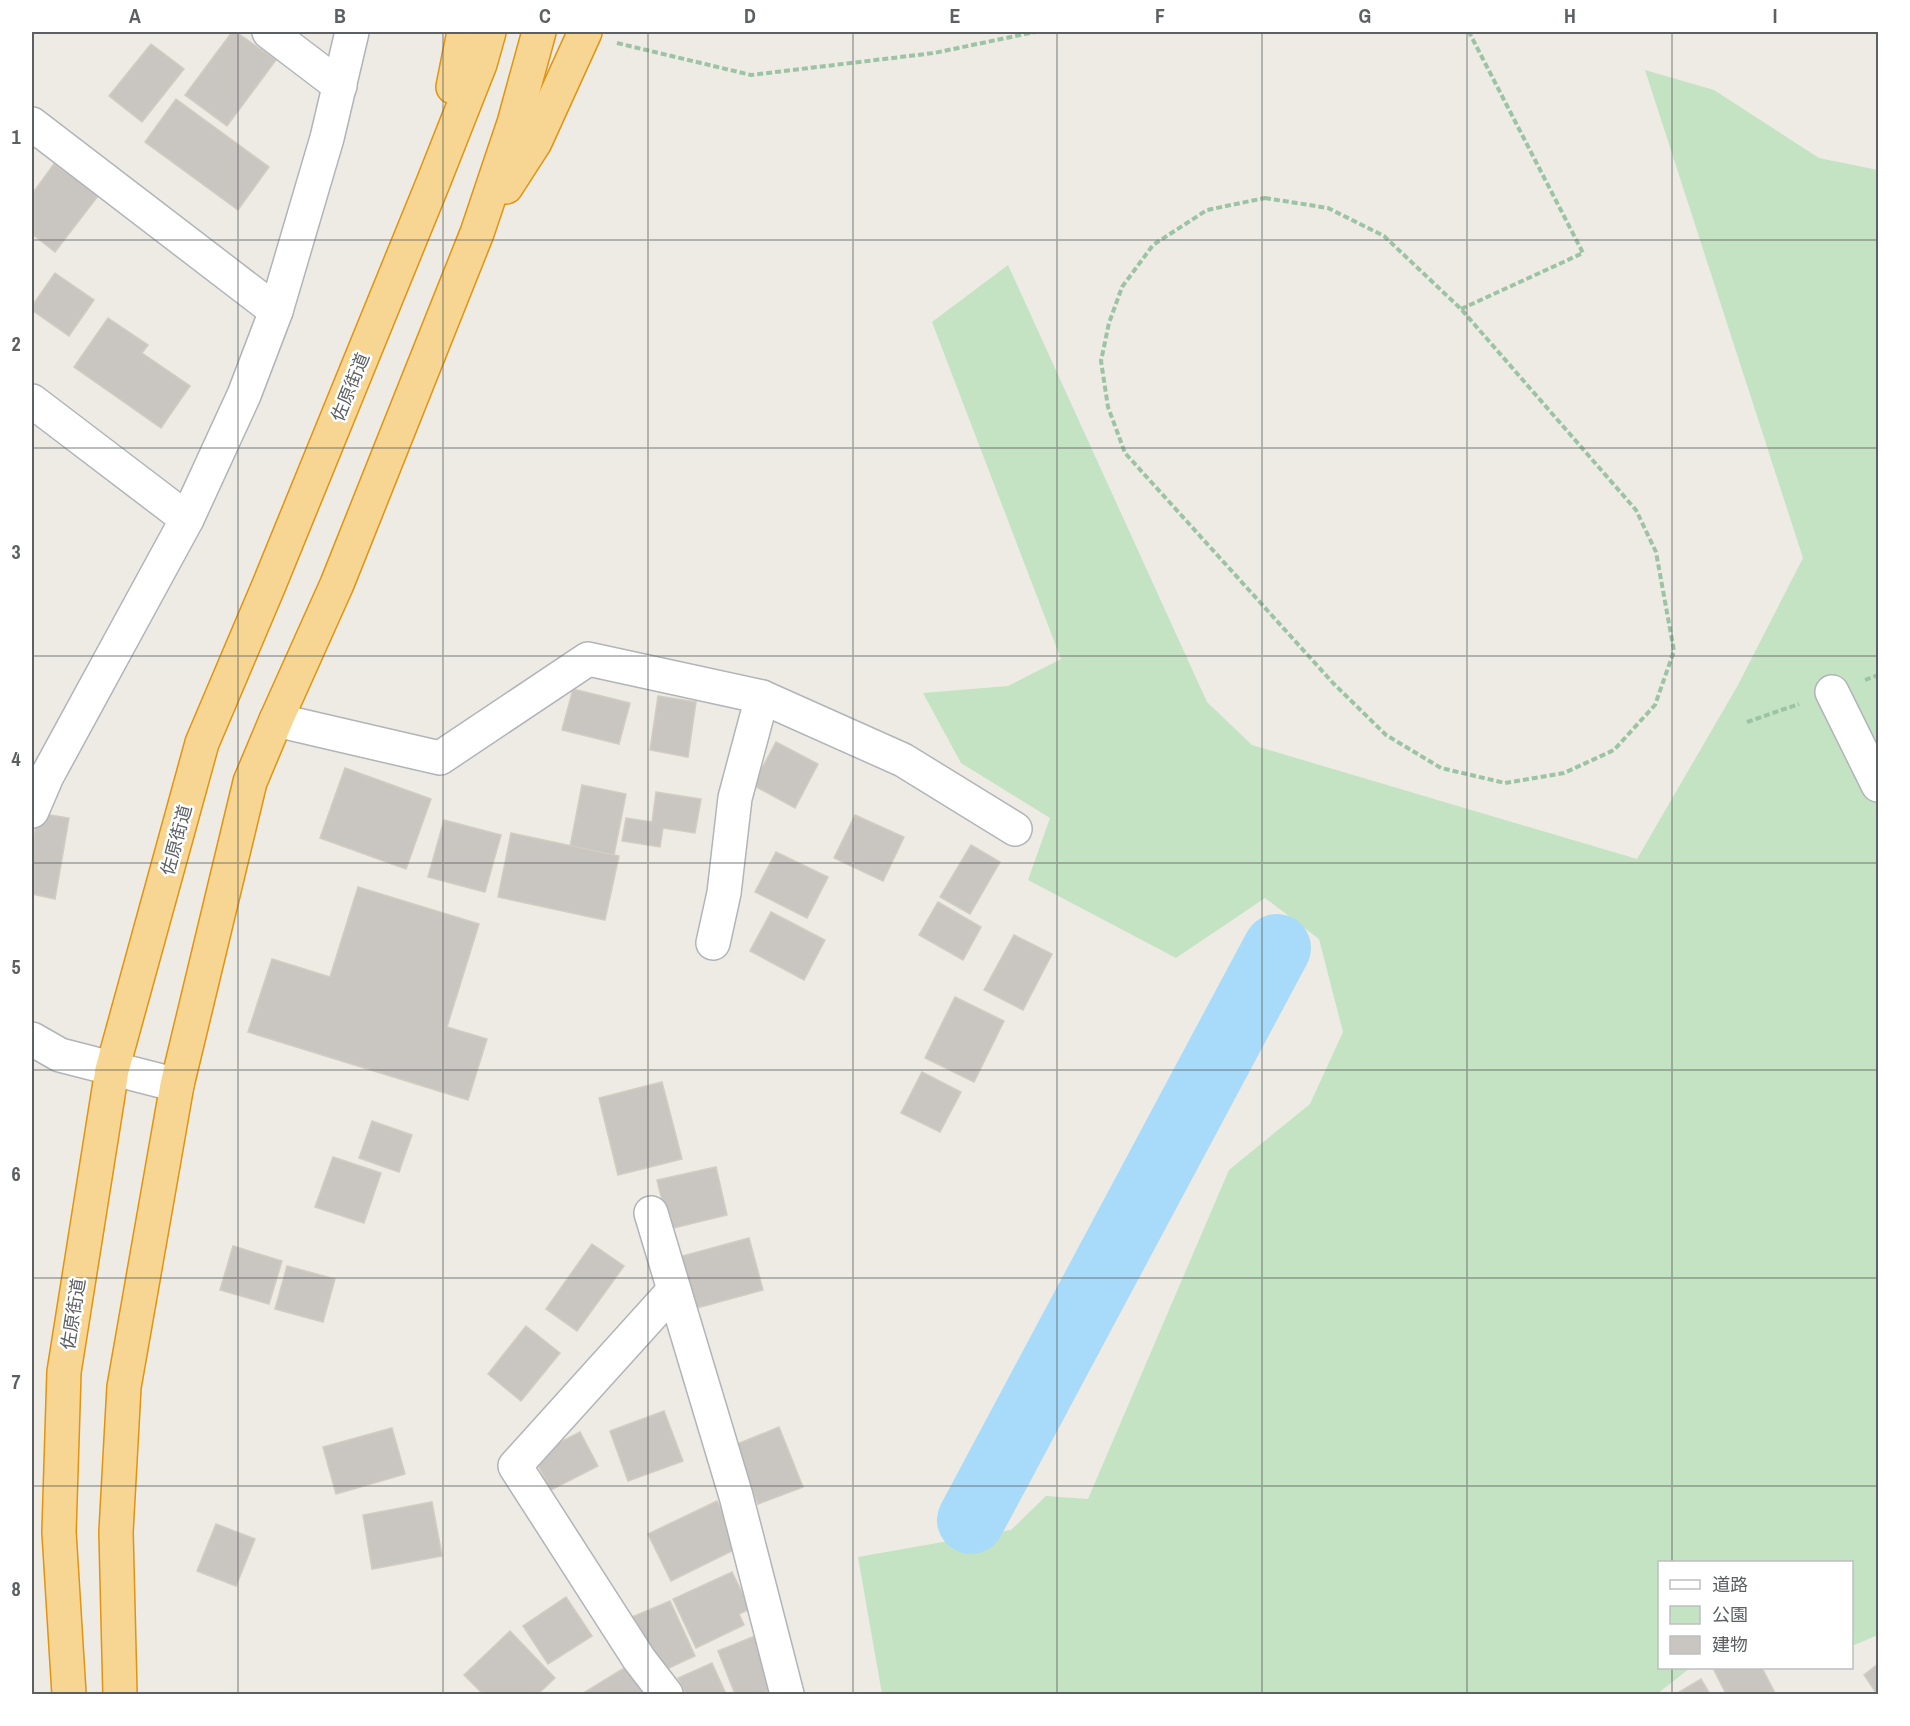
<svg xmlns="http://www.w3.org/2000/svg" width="1910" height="1726" font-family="'Archivo Narrow','Noto Sans JP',sans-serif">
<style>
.green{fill:#c4e3c2}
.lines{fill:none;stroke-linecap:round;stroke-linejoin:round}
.river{stroke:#a8dbf9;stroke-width:68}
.building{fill:#c9c5c0;stroke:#d2ccc2;stroke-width:1.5}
.street-casing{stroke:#b1b4b8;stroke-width:36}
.secondary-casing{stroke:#b0b4b8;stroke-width:36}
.highway-casing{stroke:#e3930e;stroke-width:36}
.path{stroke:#9cc4a4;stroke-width:4;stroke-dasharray:6 3;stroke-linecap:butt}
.street{stroke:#fff;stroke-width:33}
.secondary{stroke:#fff;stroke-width:33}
.highway{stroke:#f6d692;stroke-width:33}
.grid{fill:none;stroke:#5c6063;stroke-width:1.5;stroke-opacity:0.55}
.labels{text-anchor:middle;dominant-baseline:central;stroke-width:5;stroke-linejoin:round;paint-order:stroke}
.street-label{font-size:18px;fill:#5c6063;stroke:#fff}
.neatline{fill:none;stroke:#5c6063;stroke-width:2}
.grid-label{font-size:20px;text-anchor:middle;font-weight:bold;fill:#5c6063}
</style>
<rect width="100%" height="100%" fill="#edebe4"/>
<polygon class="green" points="1645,70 1714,90 1819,158 1878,170 1878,1635 1852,1646 1852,1562 1660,1562 1660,1668 1690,1668 1657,1694 882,1694 858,1557 1011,1530 1046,1496 1088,1499 1229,1170 1310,1104 1343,1032 1319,939 1265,898 1176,958 1028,880 1050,818 961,763 923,693 1008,686 1061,659 932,322 1008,265 1207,702 1252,745 1637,859 1738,685 1803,558"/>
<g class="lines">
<polyline class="river" points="971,1520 1277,948"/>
</g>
<g class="building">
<polygon points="232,32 236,32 276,60 227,126 185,95"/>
<polygon points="151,44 184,69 142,122 109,96"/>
<polygon points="176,99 269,167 238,210 145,142"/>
<polygon points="54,164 98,196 55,252 32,234 32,194"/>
<polygon points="55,273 94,300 69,336 32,310 32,306"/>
<polygon points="108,318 148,345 142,353 190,386 161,428 74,367"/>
<polygon points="573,689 630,703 619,744 562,730"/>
<polygon points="658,696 696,702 688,757 650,750"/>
<polygon points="776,742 818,764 795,808 753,785"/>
<polygon points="345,768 431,799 406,869 320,838"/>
<polygon points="582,785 626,794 614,855 570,847"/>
<polygon points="656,792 701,799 695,833 663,828 660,847 622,841 626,818 652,822"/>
<polygon points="38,813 69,818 55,899 32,894 32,850"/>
<polygon points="855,815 904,837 883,881 834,858"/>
<polygon points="444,820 501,835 485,892 428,877"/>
<polygon points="511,833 619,856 605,920 498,897"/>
<polygon points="971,845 1000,862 970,914 940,897"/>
<polygon points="776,852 828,877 807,918 755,892"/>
<polygon points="358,887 479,924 447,1027 487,1039 468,1100 248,1032 272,959 330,977"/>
<polygon points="938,902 981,927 963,960 919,935"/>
<polygon points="771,912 825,940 804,980 750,951"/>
<polygon points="1014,935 1052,954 1023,1010 984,990"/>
<polygon points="955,997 1004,1021 974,1082 925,1058"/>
<polygon points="922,1072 961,1092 940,1132 901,1113"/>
<polygon points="662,1082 682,1159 618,1175 599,1098"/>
<polygon points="372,1121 412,1135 399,1172 359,1158"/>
<polygon points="333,1157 381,1173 364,1223 315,1207"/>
<polygon points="716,1167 727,1215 669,1229 657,1180"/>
<polygon points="749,1238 763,1290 693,1309 679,1257"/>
<polygon points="592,1244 624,1266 577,1331 546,1309"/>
<polygon points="233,1246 282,1261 269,1304 220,1290"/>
<polygon points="287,1266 335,1279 323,1322 275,1309"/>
<polygon points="526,1326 560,1353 521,1401 488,1374"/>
<polygon points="664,1411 683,1461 628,1481 610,1431"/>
<polygon points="779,1427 803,1487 758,1504 735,1445"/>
<polygon points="392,1428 405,1474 336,1494 323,1447"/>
<polygon points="580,1432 598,1466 551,1490 533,1456"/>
<polygon points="717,1501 740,1547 671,1581 648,1534"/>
<polygon points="432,1502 442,1556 372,1569 363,1515"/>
<polygon points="216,1524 255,1539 236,1586 197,1571"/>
<polygon points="732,1572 750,1609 739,1614 744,1625 696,1648 673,1599"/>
<polygon points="566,1597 592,1636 548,1664 523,1626"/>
<polygon points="670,1601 695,1656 656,1674 630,1618"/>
<polygon points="510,1631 555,1678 538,1694 483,1694 464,1675"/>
<polygon points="755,1636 776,1688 760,1694 735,1694 718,1651"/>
<polygon points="639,1659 651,1694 586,1694 585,1692"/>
<polygon points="712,1663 726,1694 686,1694 678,1678"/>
<polygon points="1878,1664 1878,1694 1877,1694 1864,1675"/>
<polygon points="1713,1668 1762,1668 1774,1691 1766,1694 1726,1694"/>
<polygon points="1701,1679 1710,1694 1676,1694"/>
</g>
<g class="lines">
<g class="street-casing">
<g id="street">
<polyline points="269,32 340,86"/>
<polyline points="32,124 276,311"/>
<polyline points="1832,692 1878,785"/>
<polyline points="276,720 440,758 588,659 762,697 903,760 1015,829"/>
<polyline points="713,943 724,893 735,798 762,697"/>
<polyline points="32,1039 60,1055 177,1085"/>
<polyline points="651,1213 736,1496 787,1694"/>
<polyline points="666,1694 639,1659 515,1466 674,1290"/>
</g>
</g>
<g class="secondary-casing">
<g id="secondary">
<polyline points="32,401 187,519"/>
<polyline points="32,811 47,776 187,519 244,395 276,311 327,138 352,32"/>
</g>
</g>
<g class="highway-casing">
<g id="highway">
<polyline points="453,87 464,32"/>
<polyline points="506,187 535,142 585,32"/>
<polyline points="69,1694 59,1532 64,1372 112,1070 202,743 269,585 433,183 480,64 489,32"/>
<polyline points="120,1694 116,1532 124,1387 177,1085 250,782 276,720 337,584 477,233 514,123 539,32"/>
</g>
</g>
<g class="path">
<polyline points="617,43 751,75 934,53 1035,32"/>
<polygon points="1265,198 1328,208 1384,236 1461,309 1636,510 1656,552 1674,651 1655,705 1614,750 1564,773 1505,783 1441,768 1386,735 1333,683 1125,453 1108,407 1101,361 1109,323 1122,287 1153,245 1207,210"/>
<polyline points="1461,309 1583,253 1469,32"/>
<polyline points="1865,680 1878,675"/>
<polyline points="1747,722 1799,704"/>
</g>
<use href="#street" class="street"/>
<use href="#secondary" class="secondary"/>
<use href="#highway" class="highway"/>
</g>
<path class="grid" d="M238,32v1662M443,32v1662M648,32v1662M853,32v1662M1057,32v1662M1262,32v1662M1467,32v1662M1672,32v1530M32,240h1846M32,448h1846M32,656h1846M32,863h1846M32,1070h1846M32,1278h1846M32,1486h1846M1672,1668v26"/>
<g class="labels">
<g class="street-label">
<text transform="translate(350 387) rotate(-68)">佐原街道</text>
<text transform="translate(176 840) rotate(-75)">佐原街道</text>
<text transform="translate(73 1314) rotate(-81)">佐原街道</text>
</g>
</g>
<rect width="1910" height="1726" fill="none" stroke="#ffffff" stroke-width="66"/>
<rect x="1658" y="1561" width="195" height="108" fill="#ffffff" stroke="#bebfc1" stroke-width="1.5"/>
<rect x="1670" y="1580" width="30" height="9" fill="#ffffff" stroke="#bebfc1" stroke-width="1.5"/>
<text x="1712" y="1591" font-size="18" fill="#5c6063">道路</text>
<rect x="1670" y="1606" width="30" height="18" fill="#c4e3c2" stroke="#bebfc1" stroke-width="1.5"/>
<text x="1712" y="1621" font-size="18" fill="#5c6063">公園</text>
<rect x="1670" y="1636" width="30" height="18" fill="#c9c5c0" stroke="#bebfc1" stroke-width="1.5"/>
<text x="1712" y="1651" font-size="18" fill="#5c6063">建物</text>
<rect x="33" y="33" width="1844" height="1660" class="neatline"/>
<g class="grid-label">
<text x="135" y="23">A</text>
<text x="340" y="23">B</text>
<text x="545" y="23">C</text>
<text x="750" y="23">D</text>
<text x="955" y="23">E</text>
<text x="1160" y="23">F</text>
<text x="1365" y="23">G</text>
<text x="1570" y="23">H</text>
<text x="1775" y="23">I</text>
<text x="16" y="144">1</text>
<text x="16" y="351">2</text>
<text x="16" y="559">3</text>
<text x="16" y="766">4</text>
<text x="16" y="974">5</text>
<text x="16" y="1181">6</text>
<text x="16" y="1389">7</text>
<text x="16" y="1596">8</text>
</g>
</svg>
